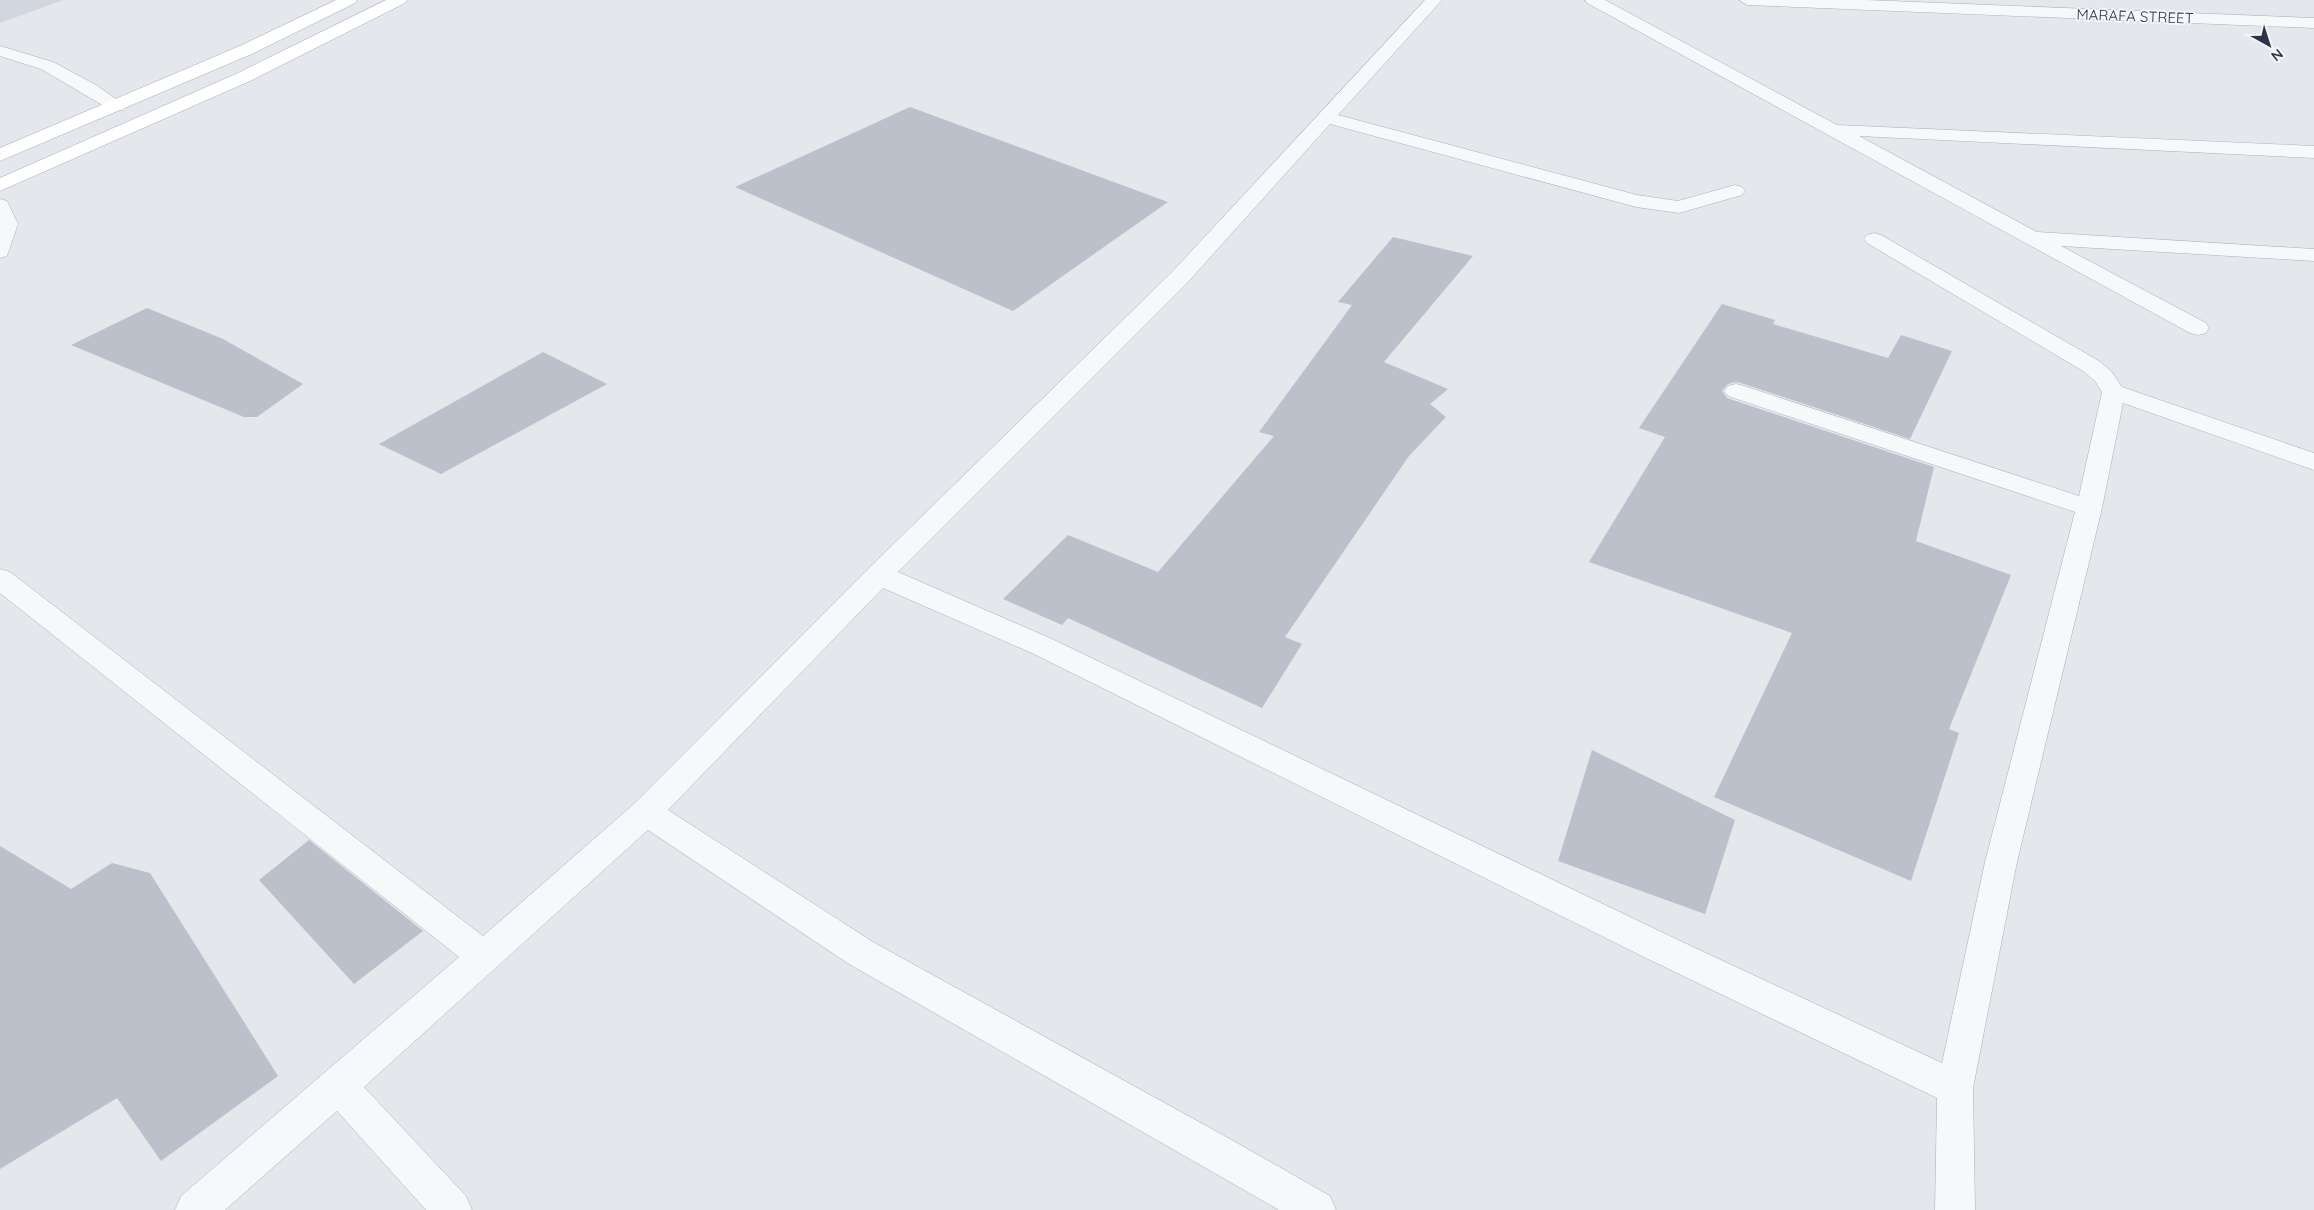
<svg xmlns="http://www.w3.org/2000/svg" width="2314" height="1210" font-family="Quicksand,sans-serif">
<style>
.built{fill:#d2d6de}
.building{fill:#bbc0ca}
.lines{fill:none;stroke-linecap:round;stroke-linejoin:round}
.minor-casing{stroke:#a9aeb7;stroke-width:1}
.major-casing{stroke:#a3abb8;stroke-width:1}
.minor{fill:#f7f8fa;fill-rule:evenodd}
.major{fill:#fff;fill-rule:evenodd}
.labels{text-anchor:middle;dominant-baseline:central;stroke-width:4;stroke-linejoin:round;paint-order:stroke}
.far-street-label{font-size:15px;fill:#2b3445;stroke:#f4f6f9}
</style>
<rect width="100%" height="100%" fill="#e4e7ec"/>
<polygon class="built" points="0,0 63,0 0,23"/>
<g class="building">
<polygon points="910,107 1168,202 1013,311 735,187"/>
<polygon points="1393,237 1473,256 1384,362 1448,389 1430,404 1446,417 1409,456 1285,637 1302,644 1262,708 1068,618 1062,625 1003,599 1068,535 1158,572 1274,436 1259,432 1352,305 1338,302"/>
<polygon points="1722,304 1775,320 1773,324 1888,358 1901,335 1952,351 1910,439 1744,384 1736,382 1728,384 1722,391 1727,398 1934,467 1916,541 2011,575 1949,729 1959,733 1911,881 1714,797 1792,633 1589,562 1665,437 1639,428"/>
<polygon points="147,308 223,339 303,384 257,417 244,417 71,345"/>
<polygon points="543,352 607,384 441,474 379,444"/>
<polygon points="1592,750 1735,820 1705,914 1558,861"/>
<polygon points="309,840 423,931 354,984 259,880"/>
<polygon points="0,846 71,889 112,863 150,873 278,1076 161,1161 117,1098 0,1169"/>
</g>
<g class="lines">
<g class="minor-casing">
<g id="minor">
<polygon points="1425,0 1442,0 1338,115 1637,195 1678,201 1735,185 1742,187 1745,191 1742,195 1679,213 1636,207 1330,124 1188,282 898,572 1052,639 1676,939 1942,1063 1985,862 2075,512 1728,396 1724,391 1728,386 1736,384 1744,386 2079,496 2102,392 2095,381 2083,371 1867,243 1864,239 1867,235 1874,233 1881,235 2099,361 2111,371 2122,387 2314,453 2314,470 2123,403 2102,508 2017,862 1973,1088 1975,1210 1935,1210 1937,1098 1652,961 1032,653 883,588 668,810 873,942 1230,1139 1330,1196 1336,1210 1279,1210 849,964 648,830 364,1087 466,1196 472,1210 426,1210 337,1111 225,1210 175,1210 181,1196 459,957 0,593 0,569 10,572 483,936 635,803 869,568 1172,272"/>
<polygon points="1585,0 1605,0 1837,125 2314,146 2314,158 1859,136 2037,232 2314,249 2314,261 2061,246 2206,323 2209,328 2206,333 2198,335 2190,333 1587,3"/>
<polygon points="1739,0 1866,0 2314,18 2314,28 1747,5"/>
<polygon points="0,46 53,62 96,85 126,106 123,110 111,110 41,69 0,56"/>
<polygon points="0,199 7,201 18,224 7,256 0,258"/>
</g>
</g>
<g class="major-casing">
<g id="major">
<polygon points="336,0 357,0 355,3 254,53 0,161 0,148 242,45"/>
<polygon points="386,0 407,0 405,3 250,81 0,191 0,178 238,73"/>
</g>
</g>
<use href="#minor" class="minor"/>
<use href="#major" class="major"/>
</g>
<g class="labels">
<g class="far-street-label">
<text transform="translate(2135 16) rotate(2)">MARAFA STREET</text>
</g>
</g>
<g transform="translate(2269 45) rotate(141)" stroke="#f4f6f9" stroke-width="4" paint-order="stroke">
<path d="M0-4L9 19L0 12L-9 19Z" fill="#2b3445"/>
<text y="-8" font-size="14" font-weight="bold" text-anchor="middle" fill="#2b3445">N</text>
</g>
</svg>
